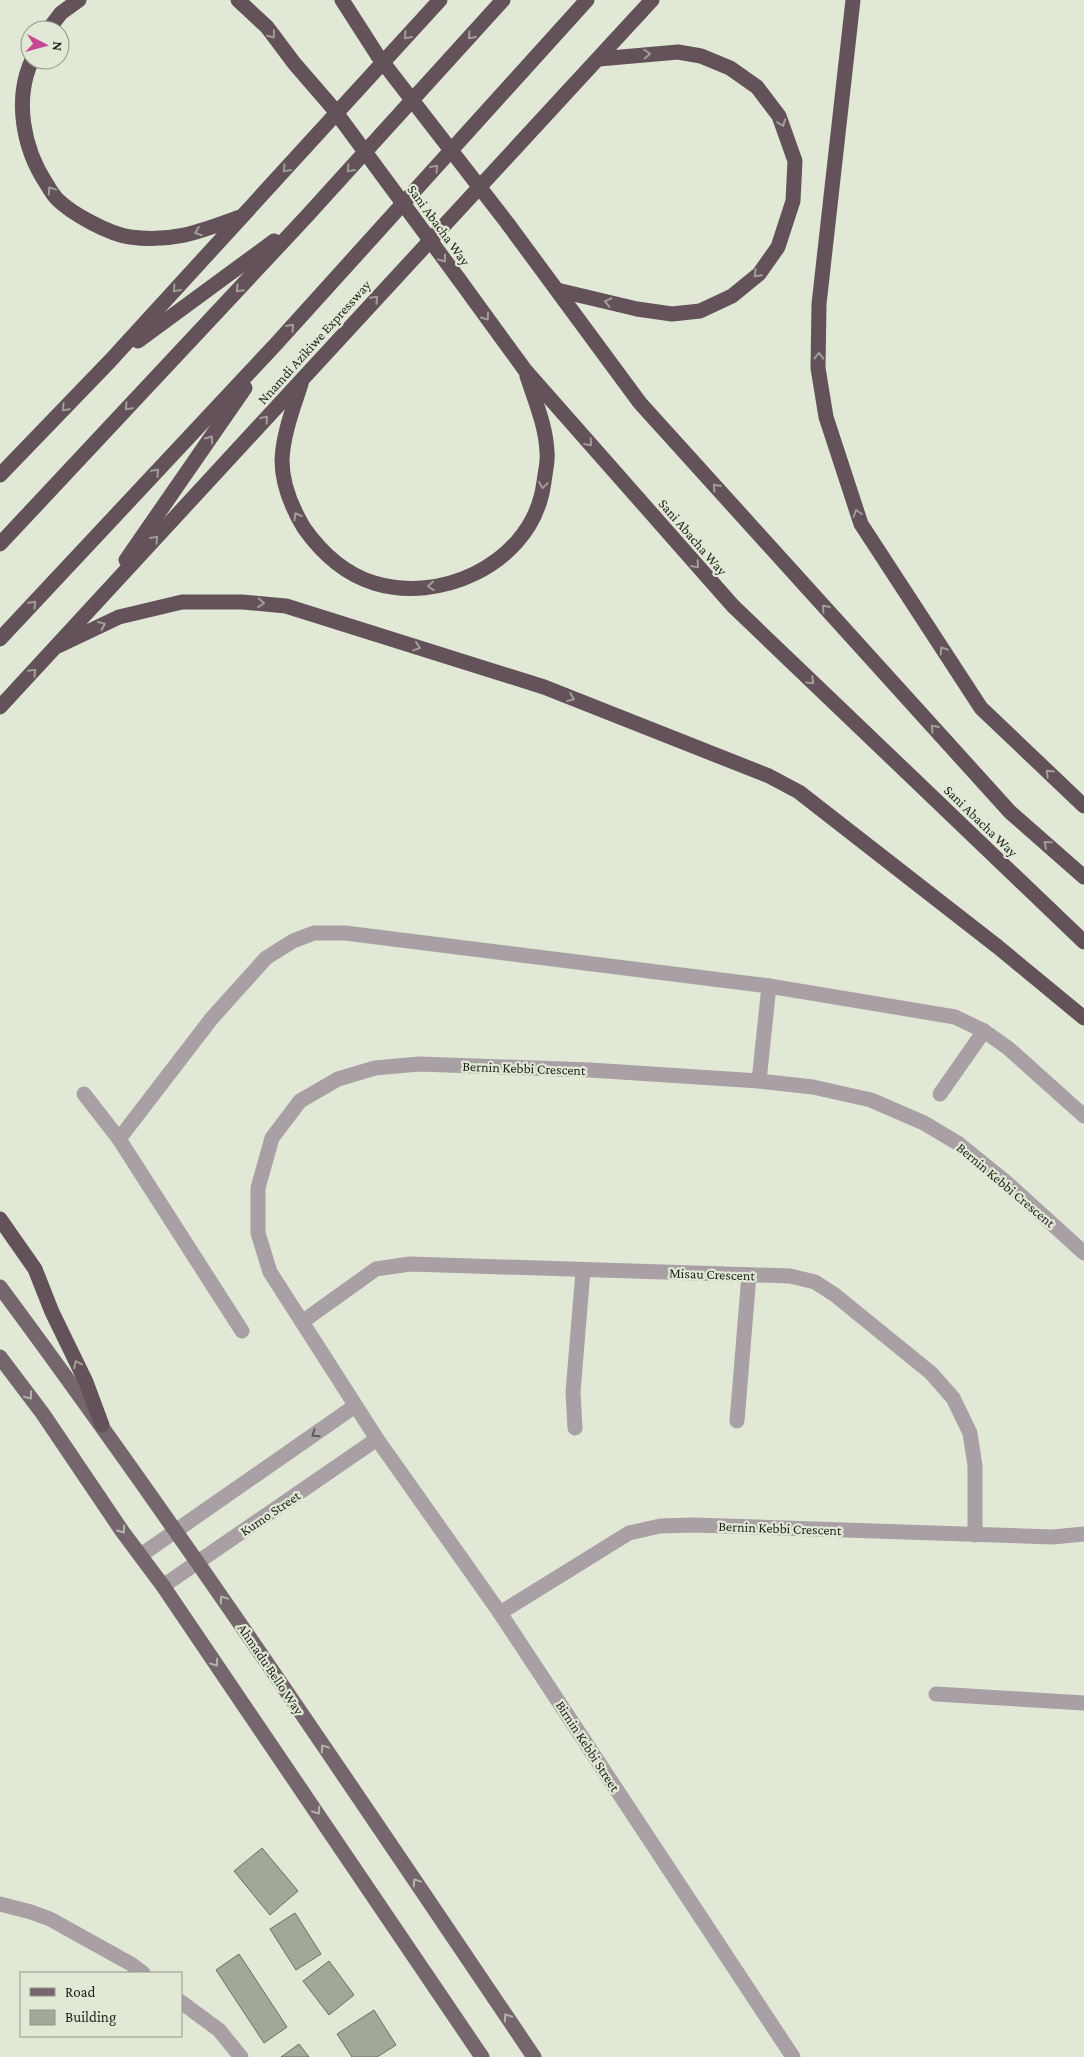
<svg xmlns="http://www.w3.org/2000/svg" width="1084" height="2057" font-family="'Crimson Pro',serif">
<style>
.building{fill:#a1a897;stroke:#6a7060}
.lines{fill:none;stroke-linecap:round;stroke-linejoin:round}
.street{stroke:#a8a0a4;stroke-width:15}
.primary{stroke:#75666e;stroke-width:15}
.highway{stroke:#63525a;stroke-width:15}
.highway-bridge{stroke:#63525a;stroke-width:15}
.oneway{stroke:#a29d98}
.oneway2{stroke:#b6b4ac}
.oneway3{stroke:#5c5a58}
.labels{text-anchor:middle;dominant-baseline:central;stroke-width:4.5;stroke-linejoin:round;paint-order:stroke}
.street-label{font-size:14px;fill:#1e211a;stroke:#e1e8d6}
</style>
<rect width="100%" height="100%" fill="#e1e8d6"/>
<g class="building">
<polygon points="262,1848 298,1891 270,1915 234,1871"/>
<polygon points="295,1913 321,1954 296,1970 270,1929"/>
<polygon points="239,1954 287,2027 264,2043 216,1970"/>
<polygon points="329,1961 354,1995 329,2015 303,1981"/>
<polygon points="374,2010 396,2045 377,2057 352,2057 337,2034"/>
<polygon points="299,2044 309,2057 281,2057"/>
</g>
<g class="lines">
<g class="street">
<polyline points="759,1081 769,986"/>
<polyline points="84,1094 119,1139 242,1331"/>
<polyline points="940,1094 984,1031"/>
<polyline points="119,1139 212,1018 266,958 293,941 314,933 345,933 769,986 955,1017 984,1031 1008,1048 1084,1116"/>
<polyline points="302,1322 376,1269 410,1264 790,1276 815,1282 835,1295 931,1373 953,1398 970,1433 975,1466 975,1535"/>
<polyline points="737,1421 749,1275"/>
<polyline points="575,1428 573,1392 583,1271"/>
<polyline points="141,1555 355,1406"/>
<polyline points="163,1586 377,1439"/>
<polyline points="500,1613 629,1533 660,1526 694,1525 1053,1537 1084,1534"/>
<polyline points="936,1694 1084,1703"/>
<polyline points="0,1904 31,1912 50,1919 131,1964 143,1973"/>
<polyline points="181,2002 219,2030 241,2057"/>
<polyline points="793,2057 500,1613 377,1439 270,1272 258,1233 258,1188 272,1138 300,1101 338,1079 375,1068 419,1064 590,1070 759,1081 813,1087 871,1100 924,1123 959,1144 1006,1182 1084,1253"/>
</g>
<g class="primary">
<path d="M0,1287c186,251 359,511 534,770"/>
<polyline points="0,1357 43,1414 122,1531 163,1586 482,2057"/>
</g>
<g class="highway">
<polyline points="238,0 267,27 294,63 332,107"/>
<polyline points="342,0 378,56"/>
<polyline points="853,0 819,304 818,368 826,417 861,524 981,708 1084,806"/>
<polyline points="48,30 61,13 79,0"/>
<path d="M32,60c-18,39 -9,88 14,123 3,5 6,11 11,16 15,15 52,35 73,38 43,6 71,-6 110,-20"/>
<polyline points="508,224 640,403 1010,812 1084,877"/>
<polyline points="458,278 525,370 733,606 1084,942"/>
<polyline points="557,290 637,309 672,314 700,311 732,296 759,274 778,247 793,201 795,161 779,116 757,87 730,68 701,56 678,52 599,59"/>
<polyline points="138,341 274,241"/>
<path d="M301,384c-8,25 -18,50 -19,76 0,24 10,48 22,68 17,24 41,46 70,55 65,20 149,-17 167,-86 2,-7 3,-15 4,-22 1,-7 3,-15 2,-23 -1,-26 -12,-51 -20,-76"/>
<polyline points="0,475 110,361 440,0"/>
<polyline points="0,544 306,217 503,0"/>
<polyline points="126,560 245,388"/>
<polyline points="0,639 276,344 587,0"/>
<polyline points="58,646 119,617 182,602 242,602 286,606 544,687 769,776 799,792 998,947 1084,1018"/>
<polyline points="0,707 652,0"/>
<polyline points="0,1219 35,1269 52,1312 86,1382 102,1425"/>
</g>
<g class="highway-bridge">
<polyline points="378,56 508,224"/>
<polyline points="332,107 458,278"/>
</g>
</g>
<defs><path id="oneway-chevron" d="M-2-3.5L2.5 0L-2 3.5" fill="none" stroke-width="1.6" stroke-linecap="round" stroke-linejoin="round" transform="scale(1.25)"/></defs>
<g class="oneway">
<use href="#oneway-chevron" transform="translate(272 35) rotate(52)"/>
<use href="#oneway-chevron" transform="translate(407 36) rotate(132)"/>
<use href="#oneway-chevron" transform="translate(471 36) rotate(132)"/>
<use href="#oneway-chevron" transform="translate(647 54) rotate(-3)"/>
<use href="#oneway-chevron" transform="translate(782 123) rotate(70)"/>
<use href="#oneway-chevron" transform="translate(435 168) rotate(-48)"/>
<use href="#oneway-chevron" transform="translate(286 169) rotate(132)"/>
<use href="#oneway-chevron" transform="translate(350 169) rotate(132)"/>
<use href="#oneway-chevron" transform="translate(51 190) rotate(-124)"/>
<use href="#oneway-chevron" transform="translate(198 232) rotate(160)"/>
<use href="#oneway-chevron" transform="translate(443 259) rotate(54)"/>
<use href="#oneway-chevron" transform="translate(757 274) rotate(134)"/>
<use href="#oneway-chevron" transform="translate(176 289) rotate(132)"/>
<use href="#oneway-chevron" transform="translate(239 289) rotate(133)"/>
<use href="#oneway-chevron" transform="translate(375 299) rotate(-47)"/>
<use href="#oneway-chevron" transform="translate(608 302) rotate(-167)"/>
<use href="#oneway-chevron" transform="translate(486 317) rotate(54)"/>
<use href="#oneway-chevron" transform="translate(291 327) rotate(-48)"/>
<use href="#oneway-chevron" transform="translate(819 356) rotate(-89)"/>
<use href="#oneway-chevron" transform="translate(128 407) rotate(133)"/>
<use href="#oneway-chevron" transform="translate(65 408) rotate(134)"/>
<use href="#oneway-chevron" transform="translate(265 419) rotate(-48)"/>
<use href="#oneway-chevron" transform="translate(210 439) rotate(-55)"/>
<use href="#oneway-chevron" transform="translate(589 443) rotate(49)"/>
<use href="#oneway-chevron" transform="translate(156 472) rotate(-47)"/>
<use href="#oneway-chevron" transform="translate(543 485) rotate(98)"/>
<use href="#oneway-chevron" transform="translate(716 487) rotate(-132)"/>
<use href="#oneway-chevron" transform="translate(857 513) rotate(-108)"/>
<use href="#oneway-chevron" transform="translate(297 516) rotate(-119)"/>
<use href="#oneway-chevron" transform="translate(155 539) rotate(-48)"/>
<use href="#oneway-chevron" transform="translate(696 565) rotate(49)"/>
<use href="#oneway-chevron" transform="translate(431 586) rotate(176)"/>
<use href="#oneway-chevron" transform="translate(261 603) rotate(5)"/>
<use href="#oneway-chevron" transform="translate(33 604) rotate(-47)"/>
<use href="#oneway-chevron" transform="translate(825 608) rotate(-132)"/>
<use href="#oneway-chevron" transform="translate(102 625) rotate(-25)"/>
<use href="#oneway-chevron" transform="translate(417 647) rotate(18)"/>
<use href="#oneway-chevron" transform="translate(943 650) rotate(-123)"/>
<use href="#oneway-chevron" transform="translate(33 672) rotate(-47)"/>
<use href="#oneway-chevron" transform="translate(811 681) rotate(44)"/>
<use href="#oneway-chevron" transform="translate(571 698) rotate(22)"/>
<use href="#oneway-chevron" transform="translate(934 728) rotate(-132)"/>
<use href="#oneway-chevron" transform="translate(1049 773) rotate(-136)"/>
<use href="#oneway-chevron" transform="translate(1047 844) rotate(-139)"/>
<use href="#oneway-chevron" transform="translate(77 1364) rotate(-117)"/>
</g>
<g class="oneway2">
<use href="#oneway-chevron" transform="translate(29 1396) rotate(53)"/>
<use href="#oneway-chevron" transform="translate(122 1530) rotate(54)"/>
<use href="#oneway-chevron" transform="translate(223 1599) rotate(-124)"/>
<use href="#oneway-chevron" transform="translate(215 1663) rotate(56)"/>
<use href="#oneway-chevron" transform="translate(324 1748) rotate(-124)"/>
<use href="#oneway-chevron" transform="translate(317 1811) rotate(56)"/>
<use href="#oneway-chevron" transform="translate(416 1882) rotate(-124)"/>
<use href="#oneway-chevron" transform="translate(507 2017) rotate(-124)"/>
</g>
<use class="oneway3" href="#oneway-chevron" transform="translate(315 1434) rotate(146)"/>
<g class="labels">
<g class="street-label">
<text transform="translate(439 225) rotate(54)">Sani Abacha Way</text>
<text transform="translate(314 342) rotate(-48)">Nnamdi Azikiwe Expressway</text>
<text transform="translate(693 537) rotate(49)">Sani Abacha Way</text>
<text transform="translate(981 821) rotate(44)">Sani Abacha Way</text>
<text transform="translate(524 1068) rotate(2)">Bernin Kebbi Crescent</text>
<text transform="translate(1006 1185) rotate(40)">Bernin Kebbi Crescent</text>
<text transform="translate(712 1274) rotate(2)">Misau Crescent</text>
<text transform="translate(270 1513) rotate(-34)">Kumo Street</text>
<text transform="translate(780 1528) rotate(2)">Bernin Kebbi Crescent</text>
<text transform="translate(271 1669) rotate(56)">Ahmadu Bello Way</text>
<text transform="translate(588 1746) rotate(57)">Birnin Kebbi Street</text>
</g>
</g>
<rect x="20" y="1972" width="162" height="65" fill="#e1e8d6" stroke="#93988b"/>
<rect x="30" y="1988" width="25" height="8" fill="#75666e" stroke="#93988b"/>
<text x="65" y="1997" font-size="15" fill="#1e211a">Road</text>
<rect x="30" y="2010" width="25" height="15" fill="#a1a897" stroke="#93988b"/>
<text x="65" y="2022" font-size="15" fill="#1e211a">Building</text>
<g transform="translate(45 45) rotate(96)"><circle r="24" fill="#e1e8d6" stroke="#93988b"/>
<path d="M0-4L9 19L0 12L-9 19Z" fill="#c74793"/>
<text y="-8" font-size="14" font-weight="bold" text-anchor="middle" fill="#1e211a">N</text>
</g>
</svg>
